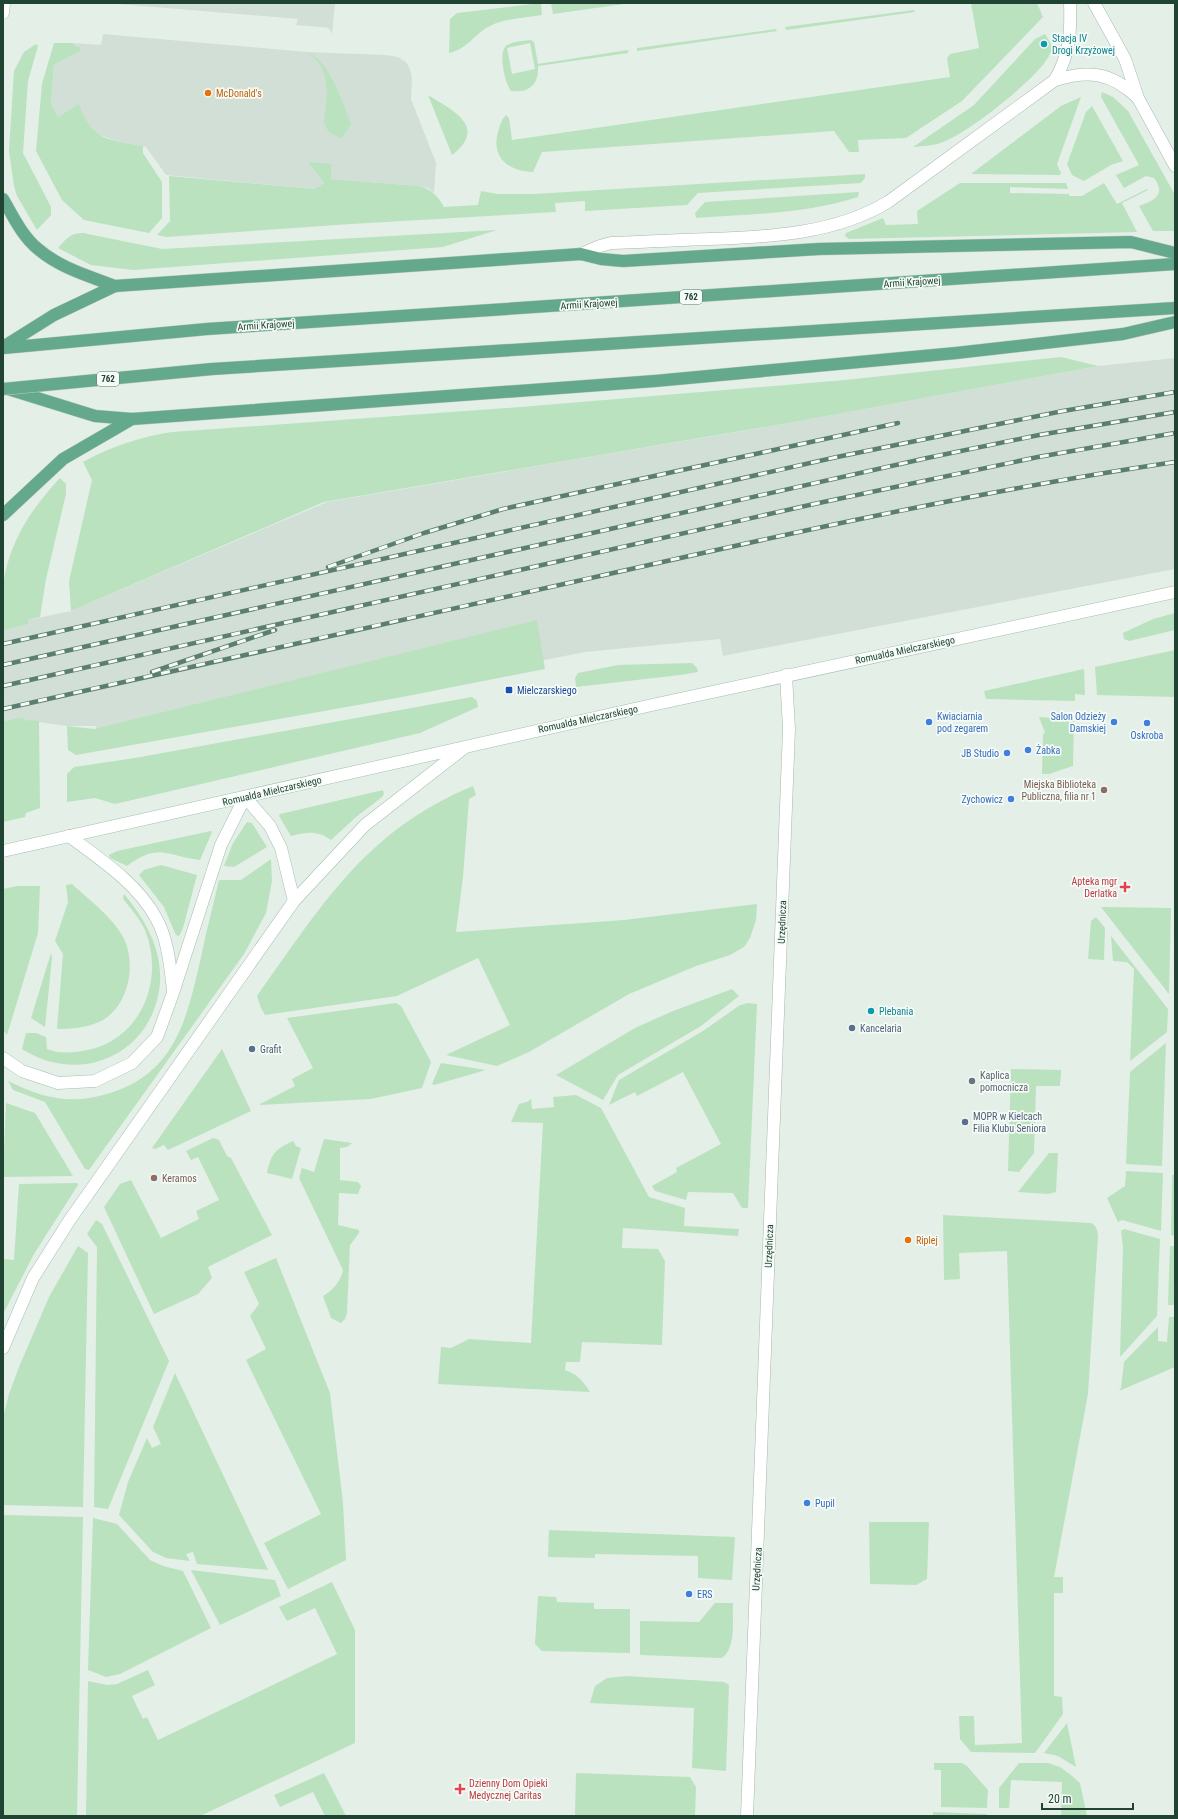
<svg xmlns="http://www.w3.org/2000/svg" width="1178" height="1819" font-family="'Roboto Condensed',sans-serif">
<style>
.built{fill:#d2dfd7}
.green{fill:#bbe2be;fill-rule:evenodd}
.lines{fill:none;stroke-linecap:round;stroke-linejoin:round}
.street-casing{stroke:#a6b8ae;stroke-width:13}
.secondary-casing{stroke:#a4bfb1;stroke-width:13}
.primary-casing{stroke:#c1cac6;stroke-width:13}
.street{stroke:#fff;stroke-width:12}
.secondary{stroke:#fff;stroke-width:12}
.primary{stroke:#64a98b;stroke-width:12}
.rail-casing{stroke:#5c7e6f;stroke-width:4.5}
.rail{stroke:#f5fbf7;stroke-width:3;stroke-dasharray:9;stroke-linecap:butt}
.primary-bridge-casing{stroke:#c1cac6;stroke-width:13;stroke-linecap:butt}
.primary-bridge{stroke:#64a98b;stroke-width:12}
.culture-dot{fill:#0f9aa8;stroke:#f5fbf7;stroke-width:1.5}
.food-dot{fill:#e8710a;stroke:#f5fbf7;stroke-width:1.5}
.transit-dot{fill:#1a4fb4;stroke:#f5fbf7;stroke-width:1.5}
.shop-dot{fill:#3f7fe0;stroke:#f5fbf7;stroke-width:1.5}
.education-dot{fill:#8d6e63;stroke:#f5fbf7;stroke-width:1.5}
.health-dot{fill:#e0444e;stroke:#f5fbf7;stroke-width:1.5}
.service-dot{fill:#5c6f8a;stroke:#f5fbf7;stroke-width:1.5}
.worship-dot{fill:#6b7280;stroke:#f5fbf7;stroke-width:1.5}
.labels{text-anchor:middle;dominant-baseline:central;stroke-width:3.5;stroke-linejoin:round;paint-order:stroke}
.shield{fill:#f5fbf7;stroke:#617a6e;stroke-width:1}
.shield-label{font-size:9px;font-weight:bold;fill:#214334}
.culture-label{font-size:10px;fill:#0d838f;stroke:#f5fbf7;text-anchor:start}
.food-label{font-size:10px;fill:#c56008;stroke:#f5fbf7;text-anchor:start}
.street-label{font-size:10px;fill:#214334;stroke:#f5fbf7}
.transit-label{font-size:10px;fill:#164399;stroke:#f5fbf7;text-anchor:start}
.shop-label{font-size:10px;fill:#366cbe;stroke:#f5fbf7;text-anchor:start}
.education-label{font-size:10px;fill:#785e54;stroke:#f5fbf7;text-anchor:end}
.health-label{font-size:10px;fill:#be3a42;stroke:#f5fbf7;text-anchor:end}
.service-label{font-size:10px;fill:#4e5e75;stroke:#f5fbf7;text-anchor:start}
.worship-label{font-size:10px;fill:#5b616d;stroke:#f5fbf7;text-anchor:start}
</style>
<rect width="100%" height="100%" fill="#e4efe8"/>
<g class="built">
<polygon points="106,3 335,3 332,34 329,28 296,25 298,19"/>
<polygon points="103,34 307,52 386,55 398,57 406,62 409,67 412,77 411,99 436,163 434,193 428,188 419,186 330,179 309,163 324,183 314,189 166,175 146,147 116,141 98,134 85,121 79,105 58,117 51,104 54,65 80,51 77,45 73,43 101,45"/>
<polygon points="1175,358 1175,569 723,656 720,639 585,652 102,747 96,726 67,726 25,720 23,717 3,721 3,629 28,620 71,611 327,502 794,422 1098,366"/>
</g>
<g class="green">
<path d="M541,3l1,12c-16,3 -37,3 -52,11 -16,8 -22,23 -41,27l1,-34 7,-6z"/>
<polygon points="551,3 624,3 624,4 553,14"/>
<path d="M971,3h66l6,14 -81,84 -56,37 -48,2 1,12h-10l-15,-21 -292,21 -9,20c-25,-1 -42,-14 -35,-40 2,-6 3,-12 8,-17l3,3 3,22 438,-63 -3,-19 3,-4 29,-6z"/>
<polygon points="914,10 915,12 786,30 785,27"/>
<polygon points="776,29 777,31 637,51 637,48"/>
<path d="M1045,34l8,13c-3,7 -6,13 -11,19 -20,23 -70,64 -99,76 -9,4 -20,4 -30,5l61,-42 61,-66z"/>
<path d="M531,40l3,2 4,22 90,-14v3l-90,13c1,18 -8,27 -27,25 -6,-7 -13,-38 -5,-45 6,-5 18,-5 25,-6zM530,43l5,26 -23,5 -5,-26z"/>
<path d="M54,43h19l7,5v3l-26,14 -3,39 7,13 21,-13c13,37 30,36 64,42v7l19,29v36l-13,15 -65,-13 -22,-20 -26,-49 6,-67z"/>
<polygon points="36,44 38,46 28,81 23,153 51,207 51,215 37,230 17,196 14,186 9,151 14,71 24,52"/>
<path d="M307,52c22,8 34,48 43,68l1,4 -9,14c-9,-3 -15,-5 -18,-16 3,-28 9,-51 -17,-70z"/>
<path d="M1102,92l11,5 15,14 47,84v36h-22l-14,-25c14,-5 28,-11 15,-28l-8,-2 -22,12 -8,-13 23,-10 -38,-68z"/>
<path d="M428,95c24,15 61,32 24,60z"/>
<polygon points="1081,97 1057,164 1061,173 1060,175 971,174 1061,106"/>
<polygon points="1092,106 1123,161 1111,165 1084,181 1072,175 1067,164 1086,112"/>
<path d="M308,162l23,2v15l88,7c12,3 19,10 25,21l34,-2 3,-14 16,3h37l331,-20v4l-4,5 -163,10 -11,12 -102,6v-10l-30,2 1,9 -205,12 -185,13 -9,-2 13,-14 -1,-45 145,13 10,-6z"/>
<polygon points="960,183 1066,183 1068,189 1010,187 1010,193 1069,194 1069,196 1082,196 1104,183 1117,204 1147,189 1148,190 1122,203 1137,232 849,239 845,236 846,233 883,218 886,225 918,224 917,211"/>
<path d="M859,192l-1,5c-52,17 -107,17 -162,21l-1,-5 10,-11z"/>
<path d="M497,230l-54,17 -310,23 -42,-5 -33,-17c8,-9 12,-15 25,-15l79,16z"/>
<path d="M1061,357l37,9 -304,56 -470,80 -253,109 -2,-30 23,-101 -9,-18c29,-16 57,-25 89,-30l349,-25 324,-27z"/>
<path d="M60,478l6,6v10l-20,85 -6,38 -12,3v4l-25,6c0,-14 -1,-29 0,-43 5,-44 28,-78 57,-109z"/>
<polygon points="1175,613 1175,630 1129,641 1124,639 1123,633 1153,619"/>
<polygon points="537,620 545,669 397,698 76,755 68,750 67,726 94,729"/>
<polygon points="1175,650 1175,697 1097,695 1095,667"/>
<polygon points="692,663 697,668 698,672 680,675 576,687 575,678 578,673 618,665"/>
<polygon points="1084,669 1085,695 1075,694 1075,701 986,699 984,691"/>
<polygon points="472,697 477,701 478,707 420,733 115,804 95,798 67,802 67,774 74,767 135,758"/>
<polygon points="23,717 25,720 39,721 40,808 26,813 25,817 3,822 3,721"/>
<polygon points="1039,717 1074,719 1073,766 1049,774 1042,774 1043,734 1045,733"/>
<path d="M473,786l3,9 -7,4 -6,78 -7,55 168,-12 133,-16 -1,16 -6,18 -6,9 -14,8 -34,11 -67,28 -100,58 -32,14 -51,-11 64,-30 -32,-67 -81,38 -132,19 -4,-7 -4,-12c64,-90 109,-166 216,-210z"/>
<path d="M383,790l1,4 -2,3 -26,20 -25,23c-13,-10 -25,-8 -40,-4l-12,-20 1,-2 9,-2z"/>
<polygon points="247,822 252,823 267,847 234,867 224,866 233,843"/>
<path d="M211,831l1,1 -12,28c-35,-4 -40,-18 -73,6l-17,-8 -1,-3 8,-4z"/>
<path d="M271,859l1,22 -6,32 -22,41 -155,216 -4,-1 -40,-67 -32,-12 -5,-9c35,17 61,24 99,13 69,-20 80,-76 94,-137 5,-25 12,-51 18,-77h22z"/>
<polygon points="161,865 197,875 183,928 179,936 176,935 164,907 139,875 144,870"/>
<path d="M72,884c18,17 41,33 52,55 13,27 4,70 -25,83 -14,6 -27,7 -42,7l6,-75 -8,-13 13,-39 -2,-17z"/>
<polygon points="17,886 40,886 38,933 7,1035 3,1030 3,889"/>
<path d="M124,894c21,25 38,55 36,88 -5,71 -79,105 -138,67l4,-16h10l10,4 1,12c13,6 32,3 45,0 52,-14 72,-72 53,-119 -5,-11 -14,-21 -21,-30l-1,-2z"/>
<polygon points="1101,907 1171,908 1169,994"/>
<polygon points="1096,917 1105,928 1104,960 1088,959 1091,921"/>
<polygon points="1111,936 1168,1009 1167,1032 1130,1061 1134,969 1127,962 1113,961"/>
<polygon points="51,953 52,958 45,1027 31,1018"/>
<polygon points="732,989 739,996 701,1026 618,1075 603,1100 556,1075 635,1028 673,1011"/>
<polygon points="396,1003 401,1006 431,1062 422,1088 371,1099 260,1105 260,1104 295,1086 292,1079 313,1068 287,1018"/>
<polygon points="748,1003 757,1004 748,1208 742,1208 733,1193 688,1192 686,1200 655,1191 652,1186 677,1172 676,1168 721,1144 683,1072 637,1096 635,1092 609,1105 619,1080 703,1031 740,1005"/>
<polygon points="1166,1043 1162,1166 1126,1164 1130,1072"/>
<polygon points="222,1049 251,1111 168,1150 164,1145 155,1149 152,1148"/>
<polygon points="441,1063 486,1070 434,1085 432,1084"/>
<polygon points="1011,1069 1061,1070 1061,1072 1060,1086 1036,1086 1034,1153 1019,1172 1008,1171"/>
<path d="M576,1095l25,13 48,89 36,11 -1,18 55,3 -1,7 -115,-8 -1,20 36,1 7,12 -3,84 -80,-3 -2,20h-14l-1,8c12,4 19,12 25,22l-152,-8 3,-37 10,1 18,-9 62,4 12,-220 -32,-1 8,-18 8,-2 4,-3 1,10 22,-2 -1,-10z"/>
<polygon points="6,1103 35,1113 73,1176 3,1177"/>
<polygon points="213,1138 219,1140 227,1156 231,1158 272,1235 208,1267 212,1278 198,1294 154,1314 104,1207 120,1184 131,1180 161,1238 199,1219 196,1211 219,1200 198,1157 191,1160 186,1151"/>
<path d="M324,1139l28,4 -5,4 -7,1v32l18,2 3,4 -3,8 -19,-1 -1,32 21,5v3l-9,12 -3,68 -2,6 -4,4 -10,-5 -8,-22c9,-5 19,-16 20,-26l-44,-92 3,-10 12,4z"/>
<path d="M293,1141l3,5 5,2 -9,31 -25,-6c4,-19 8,-24 26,-32z"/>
<polygon points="1049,1153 1058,1153 1056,1192 1048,1194 1018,1192"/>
<polygon points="1126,1171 1163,1173 1161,1231 1122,1220 1118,1222 1107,1198 1125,1186"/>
<polygon points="1172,1175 1175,1175 1175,1236 1171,1235"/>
<polygon points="77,1183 78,1185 34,1254 3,1314 3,1259 14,1260 19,1184"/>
<path d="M943,1215l148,8c6,3 6,7 7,13l-10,158 -34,183h9v16h-9v103l8,1 1,17 -28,39 -64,-1 -11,-13 -1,-23h15l1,29 47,-2 -15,-492 -48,2 1,26 -16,1z"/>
<polygon points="96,1220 102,1224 169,1361 108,1509 94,1507 97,1247 87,1234"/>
<polygon points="1124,1229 1160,1239 1157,1316 1120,1357 1123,1247 1121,1231"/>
<polygon points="78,1246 88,1253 83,1507 3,1505 3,1418 9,1394 19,1367 49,1297"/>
<polygon points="1170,1246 1175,1246 1175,1305 1168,1305"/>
<polygon points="276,1258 330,1393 343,1503 346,1560 288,1589 264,1543 321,1514 246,1360 266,1349 250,1316 259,1304 244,1272"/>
<polygon points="1169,1317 1175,1317 1175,1367 1119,1391 1121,1388 1124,1362 1158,1327 1158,1341 1167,1342"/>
<polygon points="175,1373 268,1570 197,1564 193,1552 186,1554 190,1561 166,1558 153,1552 119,1515 128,1482 147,1438 152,1448 161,1444 153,1427"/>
<polygon points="3,1515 83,1517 77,1816 3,1816"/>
<polygon points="93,1518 117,1524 150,1560 163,1566 183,1571 211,1628 120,1674 106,1677 88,1670"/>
<polygon points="869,1522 929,1522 927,1579 916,1585 870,1584"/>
<polygon points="549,1530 735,1537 732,1580 698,1578 698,1556 595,1554 595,1558 548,1557"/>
<polygon points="191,1570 275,1580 281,1596 220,1625"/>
<polygon points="332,1582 355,1630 355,1743 200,1816 86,1816 88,1681 107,1685 117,1684 148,1670 155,1685 132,1696 143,1719 147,1717 158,1740 337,1654 315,1608 287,1621 279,1607"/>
<polygon points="538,1596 556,1597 557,1602 594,1603 594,1609 630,1609 630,1653 542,1651 535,1644"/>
<path d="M715,1603h18c-1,16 4,44 -11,55l-82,-3v-34l59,1z"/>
<polygon points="627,1676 724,1682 729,1685 726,1771 692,1768 694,1708 590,1703 595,1686 607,1678"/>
<polygon points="1067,1723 1076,1767 1058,1756 1044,1753"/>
<polygon points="934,1763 962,1763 967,1766 988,1790 987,1808 941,1807 941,1770 934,1770"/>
<polygon points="1019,1763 1048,1763 1060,1767 1071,1775 1080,1783 1087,1816 1061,1816 1062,1782 1011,1780 1009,1808 999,1808 999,1788"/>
<polygon points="324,1773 346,1816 325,1816 313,1792 280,1807 274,1795"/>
<polygon points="576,1773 690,1777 696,1787 695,1816 575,1816"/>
<polygon points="933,1812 987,1814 987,1816 933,1816"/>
</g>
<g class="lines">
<g class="street-casing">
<g id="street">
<polyline points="1094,3 1125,59 1138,98 1175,166"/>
<path d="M1055,80c15,-27 16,-47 15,-77"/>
<path d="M581,254l19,-8 11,-3c33,-1 65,-3 98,-4 60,-2 126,-5 179,-37l167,-122c34,-10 56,-8 83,18"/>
<polyline points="747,1816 789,729 786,675"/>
</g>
</g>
<g class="secondary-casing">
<g id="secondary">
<polyline points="3,13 4,3"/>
<polyline points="245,797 270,826 281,848 294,901"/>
<path d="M69,836c32,24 68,47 87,82 12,21 14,48 17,72"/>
<polyline points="3,851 652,705 1175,592"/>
<polyline points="3,1058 22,1071 58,1083 95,1081 132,1063 157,1037 173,993 221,845 245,797"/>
<polyline points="3,1348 33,1278 69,1221 294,901 365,825 464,748"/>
</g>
</g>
<g class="primary-casing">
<g id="primary">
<path d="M3,199c10,17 19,37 35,50 22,19 51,27 77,37"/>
<polyline points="3,347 54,315 115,286 581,254 601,259 623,261 819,249 1131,242 1175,253"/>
<polyline points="4,348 207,329 1175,264"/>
<polyline points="212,369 1175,308"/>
<polyline points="8,389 95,416 132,419 655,381 956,353 1123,334 1175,322"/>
<polyline points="3,515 63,459 132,419"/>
</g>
</g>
<use href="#street" class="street"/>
<use href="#secondary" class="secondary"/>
<use href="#primary" class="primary"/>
<g class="rail-casing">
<g id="rail">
<polyline points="328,567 424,533 503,509 898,423"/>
<polyline points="3,644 837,457 1063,411 1175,392"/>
<polyline points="3,665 927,458 1039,435 1175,412"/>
<polyline points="152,672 275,630"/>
<polyline points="3,686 814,504 1038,457 1175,433"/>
<path d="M3,709c190,-43 380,-85 570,-127 200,-45 399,-90 602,-120"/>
</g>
</g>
<use href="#rail" class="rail"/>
<g class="primary-bridge-casing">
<polyline id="primary-bridge" points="3,389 212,369"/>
</g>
<use href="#primary-bridge" class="primary-bridge"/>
</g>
<g class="culture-dot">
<circle cx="1044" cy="44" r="4"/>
<circle cx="871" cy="1011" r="4"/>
</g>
<g class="food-dot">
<circle cx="208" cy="93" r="4"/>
<circle cx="908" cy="1240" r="4"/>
</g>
<rect class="transit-dot" x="505" y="686" width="8" height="8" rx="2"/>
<g class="shop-dot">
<circle cx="929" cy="722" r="4"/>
<circle cx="1114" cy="722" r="4"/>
<circle cx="1147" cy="723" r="4"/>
<circle cx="1028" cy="750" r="4"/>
<circle cx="1007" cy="753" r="4"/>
<circle cx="1011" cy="799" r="4"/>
<circle cx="807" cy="1503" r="4"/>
<circle cx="689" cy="1594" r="4"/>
</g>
<g class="education-dot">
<circle cx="1104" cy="790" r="4"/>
<circle cx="154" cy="1178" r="4"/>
</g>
<g class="health-dot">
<path d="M1123 881h4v4h4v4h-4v4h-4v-4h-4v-4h4z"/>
<path d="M458 1783h4v4h4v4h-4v4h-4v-4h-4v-4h4z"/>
</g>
<g class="service-dot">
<circle cx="852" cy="1028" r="4"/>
<circle cx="252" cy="1049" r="4"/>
<circle cx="965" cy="1122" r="4"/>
</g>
<circle class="worship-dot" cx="972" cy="1081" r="4"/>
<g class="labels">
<g class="shield">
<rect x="680" y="290" width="22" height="14" rx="3"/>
<rect x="97" y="372" width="22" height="14" rx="3"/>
</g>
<g class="shield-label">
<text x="691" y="297">762</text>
<text x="108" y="379">762</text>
</g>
<g class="culture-label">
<text x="1052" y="38">Stacja IV<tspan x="1052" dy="12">Drogi Krzyżowej</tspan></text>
<text x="879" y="1011">Plebania</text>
</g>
<g class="food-label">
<text x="216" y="93">McDonald's</text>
<text x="916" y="1240">Riplej</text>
</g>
<g class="street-label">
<text transform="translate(912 282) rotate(-4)">Armii Krajowej</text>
<text transform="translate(589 304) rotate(-4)">Armii Krajowej</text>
<text transform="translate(266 325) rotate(-4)">Armii Krajowej</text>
<text transform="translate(905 650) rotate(-12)">Romualda Mielczarskiego</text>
<text transform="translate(588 719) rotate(-12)">Romualda Mielczarskiego</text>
<text transform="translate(272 791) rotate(-13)">Romualda Mielczarskiego</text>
<text transform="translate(782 922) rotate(-88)">Urzędnicza</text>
<text transform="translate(769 1246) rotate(-88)">Urzędnicza</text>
<text transform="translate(757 1569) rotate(-87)">Urzędnicza</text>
</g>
<g class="transit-label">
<text x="517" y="690">Mielczarskiego</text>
</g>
<g class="shop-label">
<text x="937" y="716">Kwiaciarnia<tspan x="937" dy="12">pod zegarem</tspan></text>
<text x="1106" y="716" text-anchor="end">Salon Odzieży<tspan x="1106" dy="12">Damskiej</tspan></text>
<text x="1147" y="735" text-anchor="middle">Oskroba</text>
<text x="1036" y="750">Żabka</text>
<text x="999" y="753" text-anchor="end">JB Studio</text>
<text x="1003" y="799" text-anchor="end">Zychowicz</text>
<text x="815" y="1503">Pupil</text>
<text x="697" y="1594">ERS</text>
</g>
<g class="education-label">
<text x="1096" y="784">Miejska Biblioteka<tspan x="1096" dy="12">Publiczna, filia nr 1</tspan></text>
<text x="162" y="1178" text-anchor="start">Keramos</text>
</g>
<g class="health-label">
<text x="1117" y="881">Apteka mgr<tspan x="1117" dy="12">Derlatka</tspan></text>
<text x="469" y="1783" text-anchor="start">Dzienny Dom Opieki<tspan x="469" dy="12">Medycznej Caritas</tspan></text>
</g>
<g class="service-label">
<text x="860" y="1028">Kancelaria</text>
<text x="260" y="1049">Grafit</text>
<text x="973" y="1116">MOPR w Kielcach<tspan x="973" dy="12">Filia Klubu Seniora</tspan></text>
</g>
<g class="worship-label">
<text x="980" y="1075">Kaplica<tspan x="980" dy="12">pomocnicza</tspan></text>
</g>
</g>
<rect width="1178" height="1819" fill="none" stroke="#214334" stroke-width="8"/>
<path d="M1042 1803v6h91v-6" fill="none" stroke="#214334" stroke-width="2"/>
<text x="1048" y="1803" font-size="12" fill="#214334" stroke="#f5fbf7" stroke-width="3" paint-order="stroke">20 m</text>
</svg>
